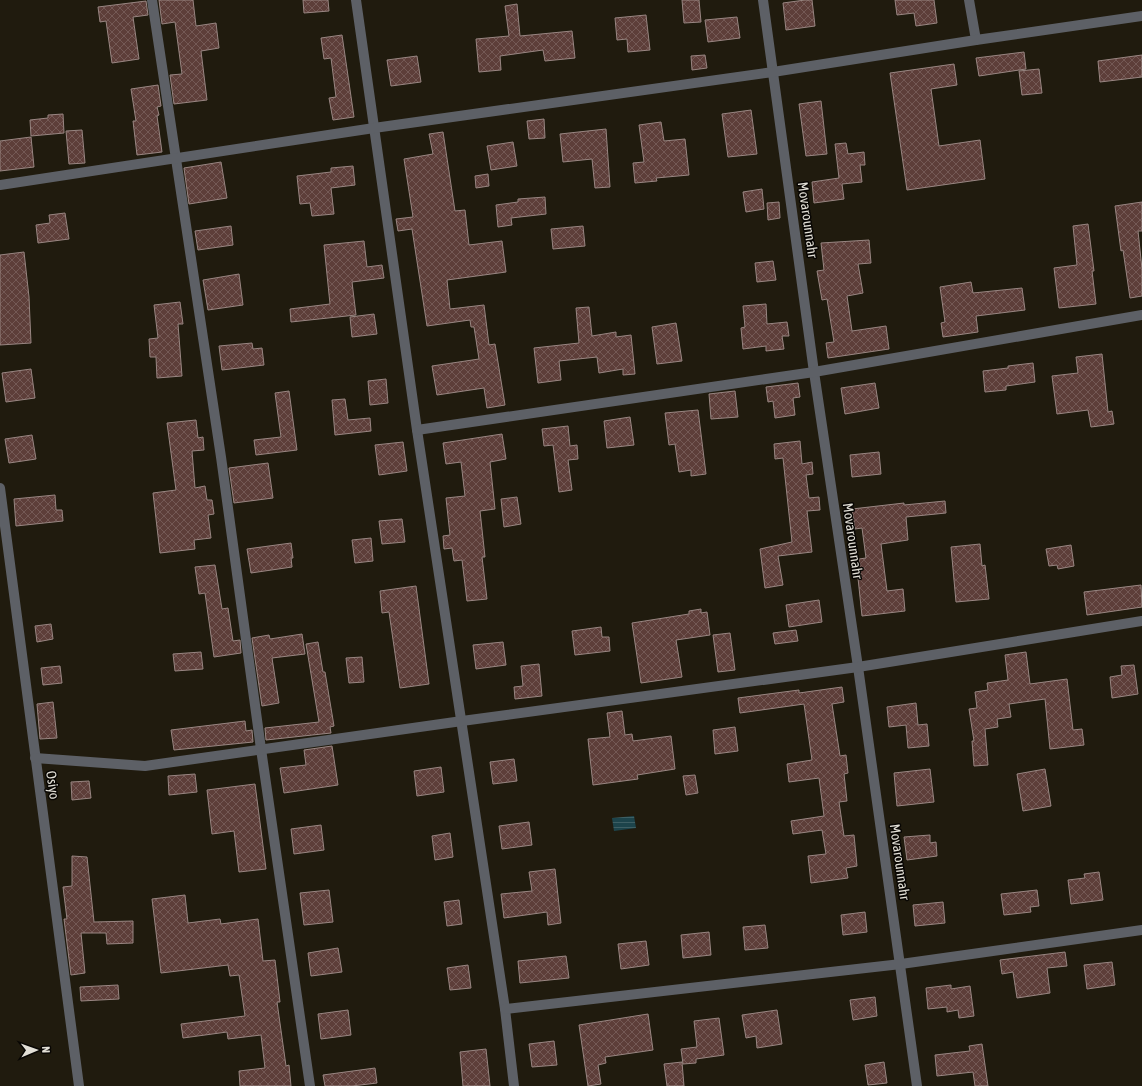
<svg xmlns="http://www.w3.org/2000/svg" width="1142" height="1086" font-family="'Asap Condensed',sans-serif">
<style>
.water{fill:url(#water-rules)}
.building{fill:url(#building-cross-hatch);stroke:#998682}
.lines{fill:none;stroke-linecap:round;stroke-linejoin:round}
.minor{stroke:#5d6066;stroke-width:10}
.labels{text-anchor:middle;dominant-baseline:central;stroke-width:3;stroke-linejoin:round;paint-order:stroke}
.street-label{font-size:14px;fill:#e2dfd6;stroke:#080603}
</style>
<defs>
<pattern id="water-rules" width="6" height="5" patternUnits="userSpaceOnUse"><rect width="6" height="5" fill="#1d444b"/><path d="M0 2.5h6" fill="none" stroke="#3e5f64"/></pattern>
<pattern id="building-cross-hatch" width="8" height="8" patternUnits="userSpaceOnUse"><rect width="8" height="8" fill="#5d3e39"/><path d="M0 0l8 8M0 8l8-8" fill="none" stroke="#745955"/></pattern>
</defs>
<rect width="100%" height="100%" fill="#201b0e"/>
<polygon class="water" points="634,816 636,828 614,831 612,818"/>
<g class="building">
<polygon points="159,0 193,0 196,26 216,23 219,48 201,51 207,100 174,104 170,75 182,74 175,22 162,24"/>
<polygon points="303,0 328,0 329,11 304,13"/>
<polygon points="682,0 699,0 701,22 684,23"/>
<polygon points="805,0 812,0 815,26 786,30 783,3"/>
<polygon points="895,0 934,0 937,23 916,26 914,13 897,15"/>
<polygon points="146,1 148,15 133,17 139,59 112,63 106,21 100,22 98,7"/>
<polygon points="517,4 520,36 572,31 575,58 545,61 543,50 500,56 501,70 479,72 476,39 509,36 505,6"/>
<polygon points="646,15 650,50 628,52 627,39 617,40 615,18"/>
<polygon points="737,17 740,38 708,42 705,20"/>
<polygon points="342,35 354,117 333,120 329,98 336,97 331,58 324,59 321,38"/>
<polygon points="1024,52 1026,69 979,76 976,58"/>
<polygon points="705,55 707,68 692,70 691,56"/>
<polygon points="1142,55 1142,77 1100,82 1098,61"/>
<polygon points="417,56 421,82 391,86 387,60"/>
<polygon points="954,64 957,85 931,89 939,146 980,140 985,179 907,190 890,73"/>
<polygon points="1039,69 1042,93 1022,95 1019,71"/>
<polygon points="158,85 161,106 157,107 159,115 157,116 162,152 137,155 133,121 136,121 131,89"/>
<polygon points="821,101 827,154 806,156 799,104"/>
<polygon points="751,110 757,154 728,157 722,114"/>
<polygon points="63,114 64,133 31,136 30,120 48,118 48,115"/>
<polygon points="544,119 545,138 529,139 527,121"/>
<polygon points="661,122 664,141 685,139 689,175 656,178 657,181 635,183 633,163 644,162 639,125"/>
<polygon points="606,129 610,187 595,188 592,159 563,162 560,134"/>
<polygon points="82,130 85,163 69,164 66,131"/>
<polygon points="443,132 455,211 465,210 469,245 502,241 506,272 447,280 450,309 484,305 489,345 495,344 505,405 487,408 484,388 437,395 432,366 479,359 474,327 471,327 470,320 427,326 412,229 398,231 396,219 413,217 404,159 433,154 429,134"/>
<polygon points="31,137 34,167 0,171 0,141"/>
<polygon points="513,142 517,166 491,170 487,146"/>
<polygon points="846,143 848,154 864,152 865,165 860,165 862,182 842,184 844,199 814,203 812,182 839,178 835,144"/>
<polygon points="221,162 227,198 189,204 184,168"/>
<polygon points="353,166 355,185 331,188 334,214 312,216 310,203 300,204 297,176 331,172 331,168"/>
<polygon points="488,174 489,186 476,188 475,176"/>
<polygon points="762,189 764,209 746,212 743,192"/>
<polygon points="545,197 546,214 511,218 512,225 498,227 496,205 518,202 518,199"/>
<polygon points="779,202 780,218 768,220 767,203"/>
<polygon points="1142,202 1142,231 1138,231 1142,269 1142,296 1130,298 1123,250 1121,251 1115,206"/>
<polygon points="65,213 69,239 38,243 36,225 50,223 49,215"/>
<polygon points="1088,224 1094,271 1092,271 1096,304 1059,308 1054,268 1077,265 1073,226"/>
<polygon points="231,226 233,245 198,250 195,231"/>
<polygon points="583,226 585,246 553,249 551,229"/>
<polygon points="869,240 871,263 858,264 863,293 847,296 852,331 886,326 889,349 828,358 826,343 834,342 827,299 822,300 817,271 824,270 821,243"/>
<polygon points="364,241 367,267 382,265 384,278 352,282 356,315 291,322 290,309 330,304 324,245"/>
<polygon points="24,252 29,297 31,343 0,345 0,255"/>
<polygon points="773,261 776,280 757,282 755,263"/>
<polygon points="239,274 243,305 208,310 203,280"/>
<polygon points="971,282 973,293 1022,288 1025,310 976,316 978,332 943,337 941,323 945,322 940,287"/>
<polygon points="180,302 183,324 178,324 182,376 157,378 156,357 150,357 149,339 158,338 154,305"/>
<polygon points="766,304 767,324 787,322 789,336 782,336 784,349 766,351 766,346 743,349 741,328 745,327 743,306"/>
<polygon points="589,307 592,336 616,332 616,337 631,335 635,374 623,375 623,369 599,373 597,357 559,361 561,380 538,383 534,348 579,343 576,308"/>
<polygon points="374,314 377,334 352,337 350,317"/>
<polygon points="676,323 682,361 657,364 652,327"/>
<polygon points="252,343 253,349 262,348 264,365 222,370 219,346"/>
<polygon points="1102,354 1108,412 1112,411 1114,424 1091,427 1088,410 1057,414 1052,376 1078,373 1076,357"/>
<polygon points="1033,363 1035,382 1006,386 1006,390 985,392 983,371 1008,368 1008,366"/>
<polygon points="31,369 35,398 6,402 2,373"/>
<polygon points="386,379 388,403 370,405 368,381"/>
<polygon points="798,383 800,397 793,398 795,415 775,418 773,401 768,402 766,387"/>
<polygon points="875,383 879,408 845,414 841,388"/>
<polygon points="289,391 297,450 256,455 254,440 281,437 275,393"/>
<polygon points="735,391 738,417 711,419 709,394"/>
<polygon points="345,399 348,420 370,418 371,431 335,435 332,400"/>
<polygon points="698,410 706,474 691,476 691,470 679,472 675,444 669,445 665,413"/>
<polygon points="630,417 634,445 607,448 604,421"/>
<polygon points="196,420 198,438 203,437 204,450 192,451 195,488 205,486 207,500 212,500 214,514 208,515 211,538 194,540 195,549 160,553 153,493 176,490 167,423"/>
<polygon points="568,426 570,446 577,445 578,459 568,460 572,490 559,492 553,445 544,446 542,429"/>
<polygon points="502,434 506,459 490,462 495,509 480,511 485,557 482,557 487,599 467,601 462,560 454,561 452,548 444,549 443,536 450,535 446,498 465,496 461,462 446,464 443,443"/>
<polygon points="32,435 36,459 9,463 5,439"/>
<polygon points="800,441 802,464 812,462 813,474 806,475 809,498 819,497 820,510 807,511 812,552 778,556 783,585 765,588 760,549 792,542 783,458 775,459 774,444"/>
<polygon points="403,442 407,471 379,475 375,445"/>
<polygon points="879,452 881,474 852,477 850,455"/>
<polygon points="268,463 273,498 234,503 229,468"/>
<polygon points="55,495 56,510 62,510 63,521 16,526 14,499"/>
<polygon points="517,497 521,524 504,527 501,499"/>
<polygon points="945,501 946,513 906,517 908,540 881,544 887,591 903,589 905,611 862,616 858,578 861,578 859,559 866,558 862,528 855,529 852,509 904,503 904,505"/>
<polygon points="402,519 405,542 382,544 379,521"/>
<polygon points="371,538 373,561 355,563 352,540"/>
<polygon points="291,543 293,558 291,558 292,567 251,573 247,549"/>
<polygon points="980,544 982,566 985,565 989,599 956,602 951,547"/>
<polygon points="1071,545 1074,566 1058,569 1057,565 1049,566 1046,549"/>
<polygon points="215,565 222,609 228,608 233,641 240,640 241,653 214,657 205,593 199,594 195,567"/>
<polygon points="1141,585 1142,607 1087,615 1084,592"/>
<polygon points="416,586 429,684 400,688 389,612 382,613 380,591"/>
<polygon points="819,600 822,622 789,627 786,605"/>
<polygon points="701,609 701,613 707,612 710,635 676,640 682,677 641,683 632,623 689,614 689,611"/>
<polygon points="51,624 53,639 37,642 35,626"/>
<polygon points="601,627 602,637 609,637 610,651 575,655 572,631"/>
<polygon points="796,630 798,641 775,644 773,633"/>
<polygon points="730,633 735,670 718,672 713,635"/>
<polygon points="302,634 305,654 272,658 279,703 262,706 252,638 269,635 270,639"/>
<polygon points="318,642 323,672 325,672 334,726 330,727 331,733 266,740 265,728 319,722 306,644"/>
<polygon points="503,642 506,665 476,669 473,645"/>
<polygon points="201,652 203,669 175,671 173,654"/>
<polygon points="1026,652 1030,684 1067,679 1073,730 1082,729 1084,745 1050,749 1045,699 1009,704 1011,717 997,719 998,727 985,729 988,765 974,766 972,741 974,741 969,709 977,708 975,692 988,690 987,683 1008,680 1005,655"/>
<polygon points="362,657 364,682 349,683 346,658"/>
<polygon points="539,664 542,696 515,699 514,687 523,686 521,666"/>
<polygon points="1134,665 1138,694 1112,698 1110,677 1122,675 1121,666"/>
<polygon points="60,666 62,683 43,685 41,668"/>
<polygon points="842,687 844,702 832,704 840,756 846,755 848,773 844,774 847,801 839,802 844,836 854,835 857,866 846,868 848,878 811,883 808,856 826,854 822,830 793,834 791,821 824,816 819,778 789,782 787,764 812,760 804,704 740,713 738,698 799,690 799,693"/>
<polygon points="53,702 57,738 40,739 37,704"/>
<polygon points="916,703 918,725 927,724 929,746 908,748 906,725 889,727 887,707"/>
<polygon points="622,711 625,735 632,734 633,741 671,736 675,769 637,775 638,779 593,785 588,739 610,737 607,713"/>
<polygon points="245,721 246,731 252,730 253,742 174,750 171,730"/>
<polygon points="735,727 738,751 715,754 713,730"/>
<polygon points="332,746 338,785 284,793 280,768 306,765 304,750"/>
<polygon points="514,759 517,781 493,784 490,762"/>
<polygon points="441,767 444,792 417,796 414,771"/>
<polygon points="930,769 934,802 897,806 894,773"/>
<polygon points="1045,769 1051,806 1023,811 1017,774"/>
<polygon points="195,774 197,792 169,795 168,776"/>
<polygon points="695,775 698,793 686,795 683,776"/>
<polygon points="89,781 91,798 72,800 71,782"/>
<polygon points="255,784 266,869 239,872 234,831 212,834 207,790"/>
<polygon points="529,822 532,845 502,849 499,826"/>
<polygon points="321,825 324,850 294,854 291,829"/>
<polygon points="450,833 453,857 435,860 432,836"/>
<polygon points="930,835 930,843 936,842 937,856 907,860 904,837"/>
<polygon points="72,856 87,857 94,922 133,921 133,943 107,944 106,933 81,933 85,973 71,975 64,919 67,919 63,887 72,886"/>
<polygon points="555,869 561,923 548,925 547,912 504,918 501,894 532,891 529,872"/>
<polygon points="1099,872 1103,900 1071,904 1068,880 1085,878 1084,874"/>
<polygon points="329,890 333,922 304,925 300,893"/>
<polygon points="1037,890 1039,906 1030,907 1031,912 1004,915 1001,894"/>
<polygon points="185,895 188,923 220,919 221,924 258,919 263,961 275,960 280,1002 277,1002 286,1066 289,1065 291,1086 240,1086 239,1071 265,1068 261,1035 228,1039 227,1032 183,1038 181,1024 245,1016 239,975 230,976 228,965 161,973 152,899"/>
<polygon points="459,900 462,924 447,926 444,902"/>
<polygon points="943,902 945,923 915,926 913,905"/>
<polygon points="865,912 867,932 843,935 841,915"/>
<polygon points="765,925 768,948 745,950 743,927"/>
<polygon points="709,932 711,955 683,958 681,935"/>
<polygon points="646,941 649,965 621,969 618,944"/>
<polygon points="338,948 342,972 311,976 308,953"/>
<polygon points="1065,952 1067,966 1047,968 1050,993 1017,998 1013,972 1002,974 1000,960"/>
<polygon points="566,956 569,978 520,983 518,961"/>
<polygon points="1112,962 1115,985 1087,989 1084,965"/>
<polygon points="468,965 471,988 450,990 447,968"/>
<polygon points="118,985 119,999 81,1001 80,987"/>
<polygon points="951,985 951,989 970,986 974,1016 959,1018 958,1010 947,1012 947,1007 928,1009 926,988"/>
<polygon points="875,997 877,1016 853,1020 850,1000"/>
<polygon points="348,1010 351,1035 321,1039 318,1014"/>
<polygon points="777,1010 782,1044 757,1048 756,1036 746,1038 742,1015"/>
<polygon points="648,1014 653,1050 605,1057 606,1063 598,1065 601,1084 588,1086 579,1025"/>
<polygon points="719,1018 724,1055 696,1059 696,1063 683,1064 681,1049 697,1047 694,1021"/>
<polygon points="554,1041 557,1065 532,1067 529,1044"/>
<polygon points="982,1044 988,1086 975,1086 973,1072 937,1076 935,1055 970,1051 969,1046"/>
<polygon points="486,1049 490,1086 463,1086 460,1052"/>
<polygon points="682,1062 684,1086 667,1086 664,1064"/>
<polygon points="884,1062 887,1083 868,1085 865,1065"/>
<polygon points="375,1068 377,1083 352,1086 325,1086 323,1075"/>
</g>
<g class="lines">
<g class="minor">
<polyline points="152,0 221,457 261,749 310,1086"/>
<polyline points="356,0 417,430 505,1009 514,1086"/>
<polyline points="763,0 814,372 858,667 917,1086"/>
<polyline points="969,0 976,40"/>
<polyline points="0,185 374,128 773,72 976,40 1142,16"/>
<polyline points="417,430 814,372 1142,315"/>
<polyline points="0,488 79,1086"/>
<polyline points="35,758 145,766 462,721 858,667 1142,621"/>
<polyline points="505,1009 901,964 1142,930"/>
</g>
</g>
<g class="labels">
<g class="street-label">
<text transform="translate(808 220) rotate(82)">Movarounnahr</text>
<text transform="translate(853 541) rotate(82)">Movarounnahr</text>
<text transform="translate(53 785) rotate(82)">Osiyo</text>
<text transform="translate(900 862) rotate(82)">Movarounnahr</text>
</g>
</g>
<g transform="translate(36 1050) rotate(88)" stroke="#080603" stroke-width="3" paint-order="stroke">
<path d="M0-3L7 15L0 10L-7 15Z" fill="#e2dfd6"/>
<text y="-6" font-size="11" font-weight="bold" text-anchor="middle" fill="#e2dfd6">N</text>
</g>
</svg>
